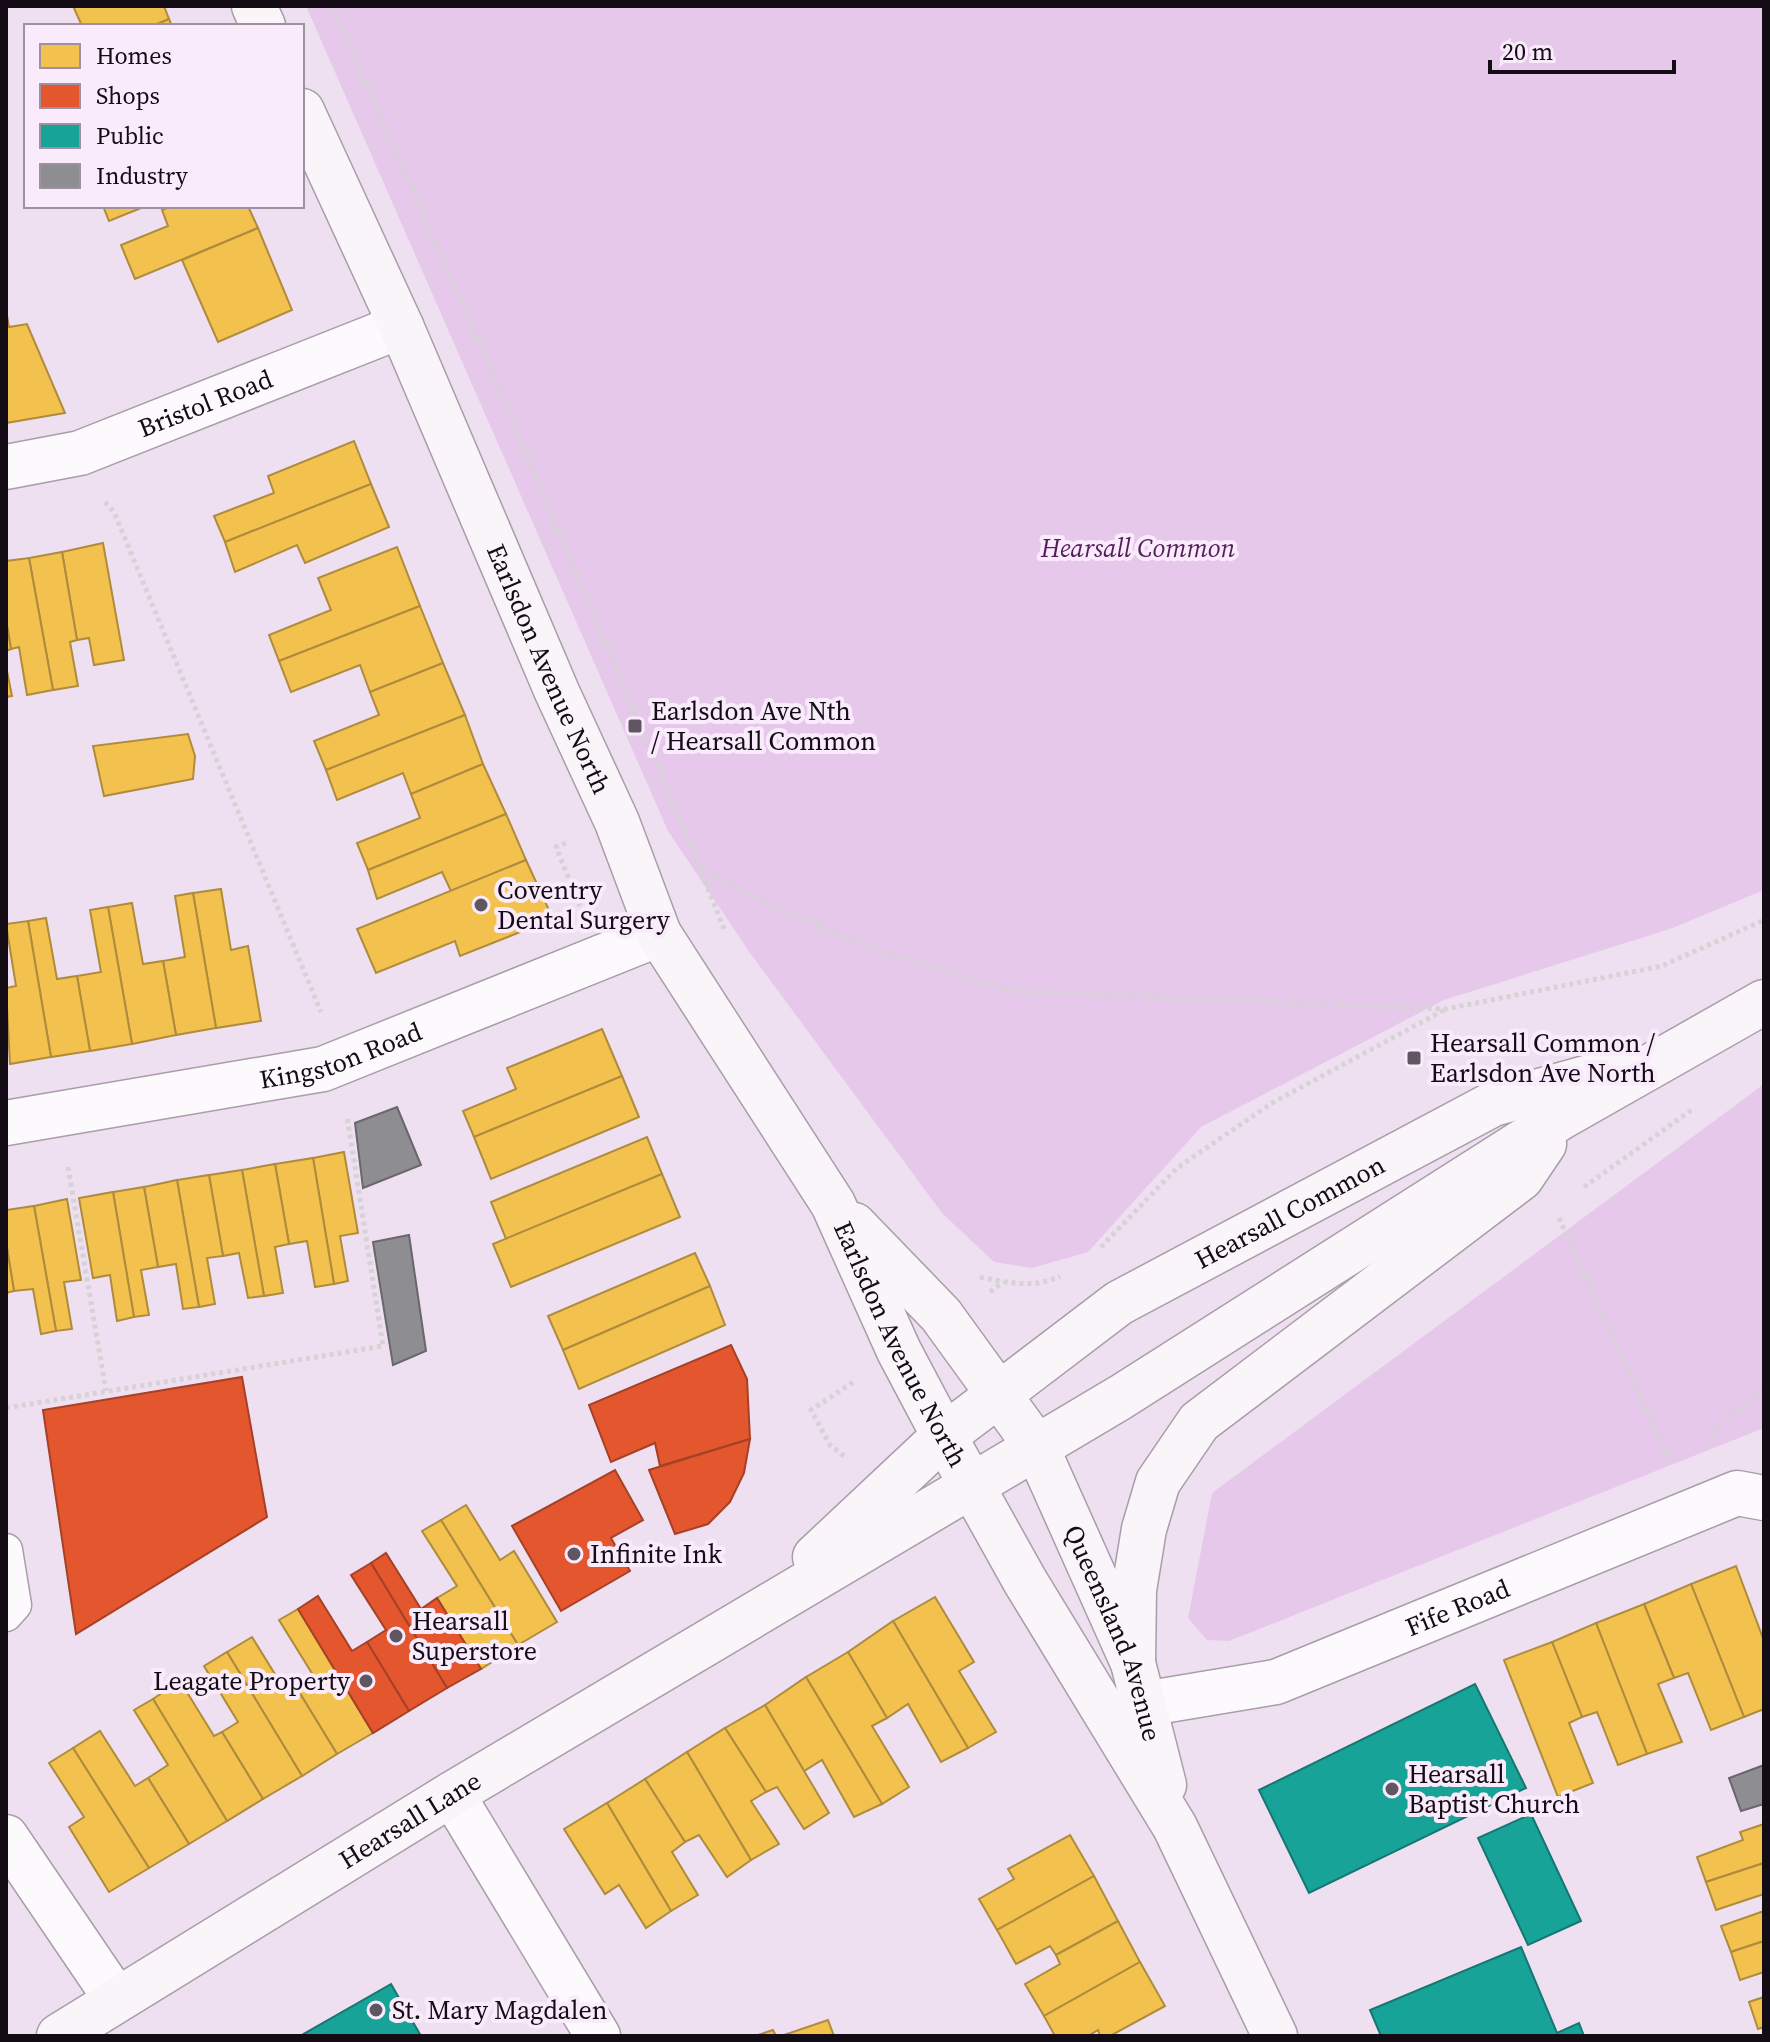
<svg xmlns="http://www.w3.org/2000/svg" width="1770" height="2042" font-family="'Source Serif 4',serif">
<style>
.green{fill:#e6c9ea}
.homes{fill:#f2c14e;stroke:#af8b3d;stroke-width:2}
.shops{fill:#e4572e;stroke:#a64026;stroke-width:2}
.public{fill:#17a398;stroke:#167671;stroke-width:2}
.industry{fill:#8d8d92;stroke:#69666c;stroke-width:2}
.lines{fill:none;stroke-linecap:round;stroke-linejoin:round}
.service-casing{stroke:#a89da9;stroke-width:35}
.minor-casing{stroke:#a89da9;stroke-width:47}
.secondary-casing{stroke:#a89da9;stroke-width:47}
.path{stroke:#d6d2d6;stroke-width:5;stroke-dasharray:4 4;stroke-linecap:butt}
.service{stroke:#fcfafd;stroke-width:32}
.minor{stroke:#fcfafd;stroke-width:44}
.secondary{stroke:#f9f5f9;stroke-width:44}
.poi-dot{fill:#605662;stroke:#faebfc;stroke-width:3}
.labels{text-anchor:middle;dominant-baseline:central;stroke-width:8;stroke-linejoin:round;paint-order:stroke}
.street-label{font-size:26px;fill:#140c15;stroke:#faebfc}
.park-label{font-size:26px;font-style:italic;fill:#531e5a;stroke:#faebfc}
.poi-label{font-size:26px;fill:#140c15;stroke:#faebfc;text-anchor:start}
</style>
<rect width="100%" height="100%" fill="#eee0f0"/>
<g class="green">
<polygon points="306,6 1764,6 1764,890 1670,929 1444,1000 1201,1127 1088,1252 1032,1268 994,1262 942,1213 750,953 668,831"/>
<polygon points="1764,1084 1764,1428 1229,1641 1207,1640 1188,1618 1212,1493"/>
</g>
<g class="homes">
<polygon points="73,6 164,6 169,19 153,26 82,26"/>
<polygon points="169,19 172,26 153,26"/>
<polygon points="103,206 146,206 109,221"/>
<polygon points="172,206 248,206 258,228 135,279 121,245 168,226 162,210"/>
<polygon points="258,228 292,310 218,342 182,260"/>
<polygon points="6,310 9,327 27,324 65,413 6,423"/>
<polygon points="354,441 371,484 225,542 214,516 274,493 268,476"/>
<polygon points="371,484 389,527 305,563 297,545 235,572 225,542"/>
<polygon points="103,543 124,660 94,665 89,638 77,640 62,552"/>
<polygon points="397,547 420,606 279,661 269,635 331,610 318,578"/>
<polygon points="62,552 77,640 70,642 78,686 53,690 29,558"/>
<polygon points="29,558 53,690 27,695 19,647 11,649 6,620 6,561"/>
<polygon points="420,606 443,663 370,692 360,665 291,692 279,661"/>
<polygon points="6,620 11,649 6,651"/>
<polygon points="443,663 465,715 326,770 314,741 379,715 370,692"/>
<polygon points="6,666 12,696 6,697"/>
<polygon points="465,715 483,764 411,794 403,773 337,800 326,770"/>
<polygon points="188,734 195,756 193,779 104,796 93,746"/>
<polygon points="483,764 506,814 368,870 357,843 420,818 411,794"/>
<polygon points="506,814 526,860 451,891 442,872 377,899 368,870"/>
<polygon points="526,860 553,919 460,956 455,941 376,973 357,929"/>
<polygon points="221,889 231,950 248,946 261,1021 216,1028 193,893"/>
<polygon points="193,893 216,1028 176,1035 163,961 185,957 175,896"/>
<polygon points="132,903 143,964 163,961 176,1035 132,1044 108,907"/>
<polygon points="108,907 132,1044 90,1051 77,976 101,972 90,910"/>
<polygon points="46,918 57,979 77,976 90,1051 51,1057 28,921"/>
<polygon points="28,921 51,1057 10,1064 6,988 16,986 6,924"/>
<polygon points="602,1029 622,1076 474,1137 463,1111 516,1089 507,1068"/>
<polygon points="622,1076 639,1117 491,1179 474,1137"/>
<polygon points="647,1137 662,1174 506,1239 491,1202"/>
<polygon points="344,1152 358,1233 340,1236 348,1281 334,1284 313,1158"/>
<polygon points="313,1158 334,1284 315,1287 307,1241 289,1244 275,1164"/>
<polygon points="275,1164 289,1244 275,1247 283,1293 264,1296 242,1170"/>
<polygon points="242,1170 264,1296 248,1298 239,1253 223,1256 209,1175"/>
<polygon points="662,1174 680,1217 511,1287 493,1244"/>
<polygon points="209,1175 223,1256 207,1258 215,1304 199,1307 177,1180"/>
<polygon points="177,1180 199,1307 183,1309 176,1264 158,1267 144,1187"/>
<polygon points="144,1187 158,1267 141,1270 149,1315 134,1317 113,1192"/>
<polygon points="113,1192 134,1317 117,1321 110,1275 93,1278 79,1198"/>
<polygon points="67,1199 81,1280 64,1282 72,1329 56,1331 34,1206"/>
<polygon points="34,1206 56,1331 41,1334 33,1289 14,1291 6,1242 6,1210"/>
<polygon points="6,1242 14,1291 6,1293"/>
<polygon points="695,1253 710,1286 563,1350 548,1316"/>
<polygon points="710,1286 725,1325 579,1389 563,1350"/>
<polygon points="466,1505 500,1560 514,1551 557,1622 518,1645 441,1520"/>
<polygon points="441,1520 518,1645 481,1669 437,1598 457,1586 422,1531"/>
<polygon points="1736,1566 1764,1641 1764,1709 1744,1717 1691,1584"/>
<polygon points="1691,1584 1744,1717 1711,1730 1688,1673 1674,1678 1644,1604"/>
<polygon points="935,1597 974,1662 959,1671 996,1732 968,1748 893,1621"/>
<polygon points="1644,1604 1674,1678 1658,1684 1682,1742 1647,1754 1596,1623"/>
<polygon points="298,1609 373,1733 337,1754 296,1687 313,1675 279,1620"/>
<polygon points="893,1621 968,1748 941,1762 908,1704 887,1718 848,1652"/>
<polygon points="1596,1623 1647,1754 1618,1765 1597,1712 1582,1717 1552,1642"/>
<polygon points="252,1637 286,1692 296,1687 337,1754 302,1776 227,1652"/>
<polygon points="1552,1642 1582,1717 1569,1723 1593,1783 1558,1797 1504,1660"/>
<polygon points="227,1652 302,1776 263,1799 222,1732 238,1722 204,1666"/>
<polygon points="848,1652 887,1718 872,1726 909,1787 882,1804 806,1677"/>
<polygon points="806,1677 882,1804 854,1817 822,1760 804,1771 765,1705"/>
<polygon points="180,1681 214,1736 222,1732 263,1799 227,1821 153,1699"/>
<polygon points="153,1699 227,1821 189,1844 148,1778 168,1765 134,1710"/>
<polygon points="765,1705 829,1813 804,1829 777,1787 766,1792 725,1728"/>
<polygon points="725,1728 766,1792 751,1801 779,1844 751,1860 687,1752"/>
<polygon points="100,1731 135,1786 148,1778 189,1844 149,1868 73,1748"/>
<polygon points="73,1748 149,1868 109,1892 69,1827 84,1817 49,1763"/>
<polygon points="687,1752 751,1860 727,1877 699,1835 685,1842 645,1779"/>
<polygon points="645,1779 685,1842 672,1852 698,1895 671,1911 607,1803"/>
<polygon points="607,1803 671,1911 646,1928 619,1885 605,1894 564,1829"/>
<polygon points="1764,1824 1764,1863 1706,1882 1697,1857 1743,1840 1740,1832"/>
<polygon points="1070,1835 1094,1876 997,1930 979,1899 1014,1879 1008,1869"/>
<polygon points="1764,1863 1764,1894 1716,1910 1706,1882"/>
<polygon points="1094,1876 1118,1921 1056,1955 1050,1946 1016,1964 997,1930"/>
<polygon points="1764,1911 1764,1941 1731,1952 1721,1926"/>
<polygon points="1118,1921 1140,1962 1044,2016 1025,1984 1060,1964 1056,1955"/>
<polygon points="1764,1941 1764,1972 1740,1980 1731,1952"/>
<polygon points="1140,1962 1165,2006 1110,2036 1100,2036 1098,2030 1088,2036 1055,2036 1044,2016"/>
<polygon points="1764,1997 1764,2027 1758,2029 1749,2002"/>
<polygon points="828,2020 834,2036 781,2036"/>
<polygon points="773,2030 776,2036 755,2036"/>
</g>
<g class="shops">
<polygon points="731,1345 747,1379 750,1439 660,1466 655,1443 611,1462 589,1405"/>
<polygon points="242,1377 267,1517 76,1634 43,1410"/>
<polygon points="750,1439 744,1473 730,1502 708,1524 675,1534 649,1470"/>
<polygon points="615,1470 643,1520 611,1538 630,1571 561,1611 512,1526"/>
<polygon points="386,1553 421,1609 437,1598 481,1669 447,1688 371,1563"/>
<polygon points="371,1563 447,1688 409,1711 367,1642 386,1630 351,1575"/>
<polygon points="318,1596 352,1651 367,1642 409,1711 373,1733 298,1609"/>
</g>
<g class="public">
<polygon points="1475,1684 1526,1788 1309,1893 1259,1790"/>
<polygon points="1531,1814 1581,1921 1528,1945 1478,1838"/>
<polygon points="1521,1947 1557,2033 1579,2023 1584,2036 1381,2036 1370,2010"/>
<polygon points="391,1984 421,2036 300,2036"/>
</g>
<g class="industry">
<polygon points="397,1107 421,1165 363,1188 355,1123"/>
<polygon points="409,1235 426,1351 393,1365 373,1242"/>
<polygon points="1764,1765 1764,1804 1741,1811 1729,1778"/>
</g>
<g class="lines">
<g class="service-casing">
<polyline id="service" points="6,1550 15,1605 6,1615"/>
</g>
<g class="minor-casing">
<g id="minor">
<path id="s1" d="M6,467l74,-14 321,-127"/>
<path id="s2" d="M6,1123l317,-54 336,-135"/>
<path id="s3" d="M1144,1704l132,-22 461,-189 27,5"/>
<polyline points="452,1794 598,2036"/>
<polyline points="6,1837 116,1999"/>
</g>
</g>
<g class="secondary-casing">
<g id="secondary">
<polyline points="254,6 263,26"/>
<path id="s4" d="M302,111l99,215 156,366 60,130 42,112 174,270 66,147 45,85 81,145 150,246 100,209"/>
<path id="s5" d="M854,1225l87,90 95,131 97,217 31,122"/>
<path id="s6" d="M815,1557l129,-121 175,-133 374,-199 118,-33"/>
<polyline points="1133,1663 1134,1590 1144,1529 1158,1482 1199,1422 1521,1178 1544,1144"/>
<path id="s7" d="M59,2036l393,-242 669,-397 442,-281 201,-114"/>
</g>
</g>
<g class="path">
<polyline points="332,6 483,351 672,802"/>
<polyline points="105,502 114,512 321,1012"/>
<polyline points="669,804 673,803 725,931"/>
<polyline points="566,843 556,847 580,906"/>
<polyline points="701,867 768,904 887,954 1015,991 1446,1009 1662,966 1764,920"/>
<polyline points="68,1167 106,1391"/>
<polyline points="1584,1187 1693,1109"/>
<polyline points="1559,1218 1671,1464"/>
<polyline points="1101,1247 1177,1168 1272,1103 1446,1009"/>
<path d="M980,1277c28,6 54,12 80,-1"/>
<polyline points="990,1292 1003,1282"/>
<polyline points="6,1408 383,1346 347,1116"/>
<polyline points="1709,1446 1713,1432 1764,1386"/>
<polyline points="844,1456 830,1445 811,1410 855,1381"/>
</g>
<use href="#service" class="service"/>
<use href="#minor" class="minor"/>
<use href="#secondary" class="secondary"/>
</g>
<g class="poi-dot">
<rect x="627" y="718" width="16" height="16" rx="4"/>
<circle cx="481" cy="905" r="8"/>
<rect x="1406" y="1050" width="16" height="16" rx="4"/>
<circle cx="574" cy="1554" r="8"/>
<circle cx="396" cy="1636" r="8"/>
<circle cx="366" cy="1681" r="8"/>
<circle cx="1392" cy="1789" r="8"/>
<circle cx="376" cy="2010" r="8"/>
</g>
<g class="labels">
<g class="street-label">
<text stroke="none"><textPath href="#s1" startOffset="210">Bristol Road</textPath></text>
<text stroke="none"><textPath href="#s4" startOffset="610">Earlsdon Avenue North</textPath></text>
<text stroke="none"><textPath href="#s2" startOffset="342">Kingston Road</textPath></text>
<text stroke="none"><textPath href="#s6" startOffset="590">Hearsall Common</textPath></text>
<text stroke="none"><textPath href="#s4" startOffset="1374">Earlsdon Avenue North</textPath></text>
<text stroke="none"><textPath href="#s3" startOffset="330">Fife Road</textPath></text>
<text stroke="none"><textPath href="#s5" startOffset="490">Queensland Avenue</textPath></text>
<text stroke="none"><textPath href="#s7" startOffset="412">Hearsall Lane</textPath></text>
</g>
<g class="park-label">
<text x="1138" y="548">Hearsall Common</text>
</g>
<g class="poi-label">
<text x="651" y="711">Earlsdon Ave Nth<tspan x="651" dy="30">/ Hearsall Common</tspan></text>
<text x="497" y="890">Coventry<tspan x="497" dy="30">Dental Surgery</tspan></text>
<text x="1430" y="1043">Hearsall Common /<tspan x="1430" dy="30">Earlsdon Ave North</tspan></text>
<text x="590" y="1554">Infinite Ink</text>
<text x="412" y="1621">Hearsall<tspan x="412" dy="30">Superstore</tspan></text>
<text x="350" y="1681" text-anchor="end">Leagate Property</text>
<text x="1408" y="1774">Hearsall<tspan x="1408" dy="30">Baptist Church</tspan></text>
<text x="392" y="2010">St. Mary Magdalen</text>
</g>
</g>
<rect width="1770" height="2042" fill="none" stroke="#140c15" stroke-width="16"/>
<rect x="24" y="24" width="280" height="184" fill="#faebfc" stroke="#9e92a0" stroke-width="2"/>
<rect x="40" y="44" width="40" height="24" fill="#f2c14e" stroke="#9e92a0" stroke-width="2"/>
<text x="96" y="64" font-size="24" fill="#140c15">Homes</text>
<rect x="40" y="84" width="40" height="24" fill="#e4572e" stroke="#9e92a0" stroke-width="2"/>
<text x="96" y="104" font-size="24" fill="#140c15">Shops</text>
<rect x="40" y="124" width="40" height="24" fill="#17a398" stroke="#9e92a0" stroke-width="2"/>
<text x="96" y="144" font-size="24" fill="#140c15">Public</text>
<rect x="40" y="164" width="40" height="24" fill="#8d8d92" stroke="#9e92a0" stroke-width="2"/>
<text x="96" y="184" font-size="24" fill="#140c15">Industry</text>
<path d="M1490 60v12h184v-12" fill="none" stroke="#140c15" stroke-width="4"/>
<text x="1502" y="60" font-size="24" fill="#140c15" stroke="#faebfc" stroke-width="6" paint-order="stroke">20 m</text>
</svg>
